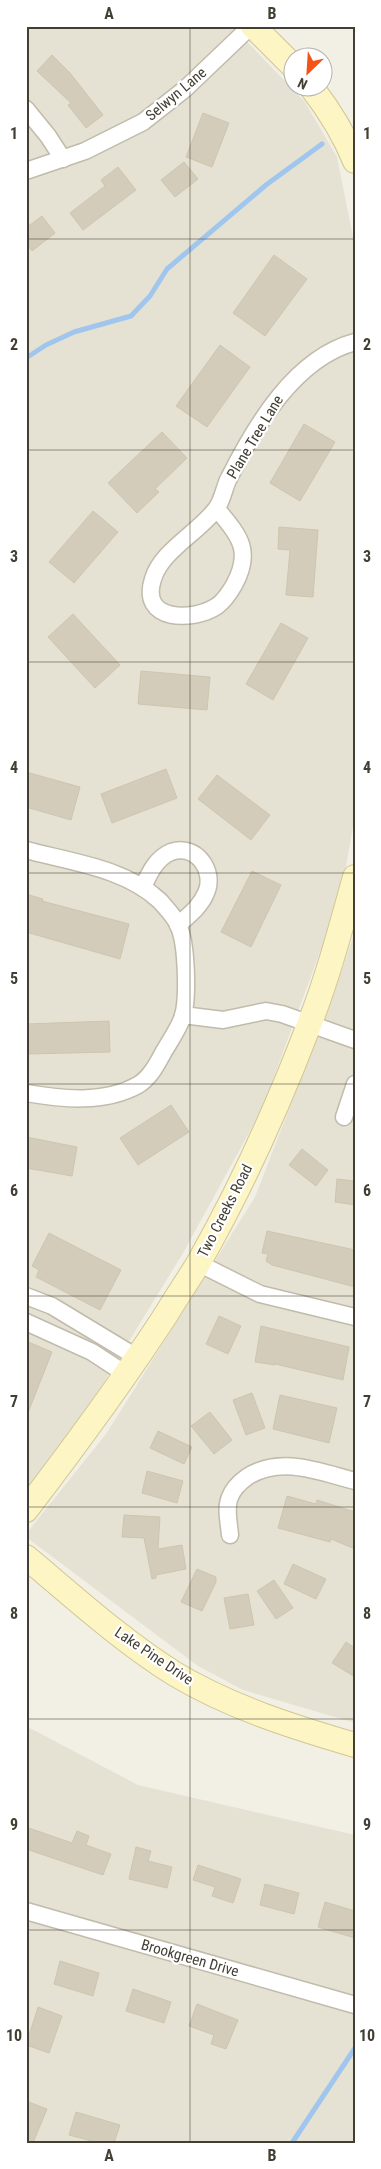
<svg xmlns="http://www.w3.org/2000/svg" width="381" height="2169" font-family="'Roboto Condensed',sans-serif">
<style>
.residential{fill:#e6e2d3}
.lines{fill:none;stroke-linecap:round;stroke-linejoin:round}
.stream{stroke:#a1c6ee;stroke-width:5}
.building{fill:#d3ccba;stroke:#cec5ae}
.street-casing{stroke:#c0bbaa;stroke-width:19}
.secondary-casing{stroke:#d1c795;stroke-width:26}
.street{stroke:#fff;stroke-width:16}
.secondary{stroke:#fdf5c3;stroke-width:24}
.grid{fill:none;stroke:#443f34;stroke-width:1;stroke-opacity:0.55}
.labels{text-anchor:middle;dominant-baseline:central;stroke-width:4.5;stroke-linejoin:round;paint-order:stroke}
.street-label{font-size:15px;fill:#443f34;stroke:#fff}
.neatline{fill:none;stroke:#443f34;stroke-width:2}
.grid-label{font-size:16px;text-anchor:middle;font-weight:bold;fill:#443f34}
</style>
<rect width="100%" height="100%" fill="#f2efe4"/>
<g class="residential">
<polygon points="26,26 232,26 305,102 337,157 355,247 355,815 341,895 262,1109 183,1253 101,1387 26,1494"/>
<polygon points="355,931 355,1723 243,1690 198,1666 26,1537 26,1534 106,1434 255,1197 335,991"/>
<polygon points="26,1726 138,1785 355,1835 355,2143 26,2143"/>
</g>
<g class="lines">
<g class="stream">
<polyline points="26,358 46,345 74,332 131,316 150,296 167,269 266,185 322,144"/>
<polyline points="292,2143 355,2048"/>
</g>
</g>
<g class="building">
<polygon points="52,55 70,73 103,115 86,128 68,105 71,103 37,71"/>
<polygon points="203,113 229,123 212,167 186,157"/>
<polygon points="184,162 198,179 175,197 161,180"/>
<polygon points="118,167 136,190 83,230 70,213 105,186 101,180"/>
<polygon points="42,216 55,233 32,251 26,244 26,228"/>
<polygon points="274,255 307,279 265,336 233,313"/>
<polygon points="220,345 250,367 207,427 176,406"/>
<polygon points="304,424 335,442 300,501 270,483"/>
<polygon points="162,432 187,458 155,489 159,492 137,513 108,483"/>
<polygon points="93,511 118,532 74,583 49,562"/>
<polygon points="279,527 318,530 313,597 286,595 290,550 278,549"/>
<polygon points="73,614 120,665 95,688 48,637"/>
<polygon points="281,623 308,638 273,700 246,684"/>
<polygon points="141,671 210,677 207,710 138,704"/>
<polygon points="166,769 177,798 112,823 101,794"/>
<polygon points="26,772 80,787 71,820 26,807"/>
<polygon points="217,775 270,815 251,840 198,799"/>
<polygon points="252,871 281,885 251,947 221,932"/>
<polygon points="26,894 43,899 42,901 129,924 120,959 26,932"/>
<polygon points="109,1021 110,1052 28,1054 27,1024"/>
<polygon points="171,1105 189,1132 138,1165 120,1138"/>
<polygon points="26,1137 77,1147 72,1176 26,1168"/>
<polygon points="302,1149 328,1170 316,1186 289,1165"/>
<polygon points="337,1179 355,1181 355,1205 335,1202"/>
<polygon points="267,1231 355,1250 355,1287 272,1265 266,1261 268,1254 262,1253"/>
<polygon points="49,1233 121,1270 100,1310 36,1277 39,1270 32,1266"/>
<polygon points="219,1316 241,1326 228,1354 206,1344"/>
<polygon points="261,1326 349,1347 343,1380 275,1364 275,1365 255,1362"/>
<polygon points="26,1341 52,1352 27,1415 26,1415"/>
<polygon points="252,1393 265,1428 246,1435 233,1400"/>
<polygon points="280,1395 337,1408 329,1443 273,1429"/>
<polygon points="210,1412 232,1440 214,1454 191,1426"/>
<polygon points="158,1431 192,1447 184,1464 150,1448"/>
<polygon points="147,1471 183,1481 177,1503 142,1493"/>
<polygon points="287,1496 316,1504 317,1500 355,1512 355,1549 331,1539 330,1542 278,1528"/>
<polygon points="124,1515 160,1517 158,1549 182,1545 186,1569 156,1575 156,1578 152,1579 144,1538 122,1537"/>
<polygon points="293,1564 326,1579 316,1599 284,1584"/>
<polygon points="197,1569 216,1577 216,1582 202,1611 181,1602"/>
<polygon points="274,1580 293,1608 276,1619 257,1591"/>
<polygon points="248,1594 254,1625 230,1629 224,1598"/>
<polygon points="346,1642 355,1648 355,1677 332,1663"/>
<polygon points="26,1827 72,1843 77,1831 89,1836 86,1845 111,1854 103,1875 26,1849"/>
<polygon points="136,1847 151,1851 148,1861 172,1867 167,1888 129,1879"/>
<polygon points="198,1865 241,1879 233,1903 212,1896 215,1887 193,1880"/>
<polygon points="265,1884 299,1893 294,1914 260,1905"/>
<polygon points="325,1902 355,1911 355,1938 318,1927"/>
<polygon points="60,1961 99,1973 93,1996 54,1984"/>
<polygon points="133,1989 171,2002 164,2023 126,2011"/>
<polygon points="197,2004 238,2020 226,2049 211,2044 214,2035 189,2026"/>
<polygon points="38,2007 62,2016 49,2053 26,2045"/>
<polygon points="26,2101 47,2109 33,2143 26,2143"/>
<polygon points="76,2112 120,2125 114,2143 99,2143 69,2135"/>
</g>
<g class="lines">
<g class="street-casing">
<g id="street">
<polyline points="26,109 48,136 63,159"/>
<polyline points="26,171 85,151 143,122 185,89 251,26"/>
<path d="M217,509c22,27 36,41 17,76 -4,7 -10,16 -17,21 -24,16 -78,16 -64,-27 8,-28 46,-47 63,-70 7,-9 8,-22 13,-31 26,-52 66,-120 126,-136"/>
<path d="M26,850c45,12 99,18 134,51 6,7 15,16 18,24 9,17 10,73 5,91 -4,12 -13,25 -20,37 -6,11 -13,25 -25,32 -34,19 -76,14 -112,8"/>
<path d="M143,887c6,-13 13,-29 28,-35 25,-9 45,19 35,41 -6,14 -17,22 -28,32"/>
<polyline points="183,1015 223,1020 266,1011 282,1014 355,1040"/>
<polyline points="344,1117 355,1084"/>
<polyline points="198,1263 260,1294 355,1317"/>
<polyline points="26,1296 52,1306 138,1358"/>
<polyline points="26,1322 92,1352 127,1375"/>
<path d="M230,1535c-1,-12 -5,-27 0,-38 3,-8 10,-15 17,-20 34,-22 73,-5 108,4"/>
<polyline points="26,1911 355,2005"/>
</g>
</g>
<g class="secondary-casing">
<g id="secondary">
<polyline points="253,26 294,67"/>
<path d="M312,88c17,22 32,46 43,73"/>
<path d="M26,1510c49,-64 97,-129 141,-197 10,-17 22,-34 32,-51 43,-76 79,-156 110,-237 19,-48 32,-98 46,-148"/>
<path d="M26,1557c48,40 96,84 149,117 55,33 118,53 180,71"/>
</g>
</g>
<use href="#street" class="street"/>
<use href="#secondary" class="secondary"/>
</g>
<path class="grid" d="M190,26v2117M26,239h329M26,450h329M26,662h329M26,873h329M26,1084h329M26,1296h329M26,1507h329M26,1719h329M26,1930h329"/>
<g class="labels">
<g class="street-label">
<text transform="translate(176 94) rotate(-40)">Selwyn Lane</text>
<text transform="translate(255 437) rotate(-59)">Plane Tree Lane</text>
<text transform="translate(225 1211) rotate(-63)">Two Creeks Road</text>
<text transform="translate(154 1656) rotate(34)">Lake Pine Drive</text>
<text transform="translate(190 1958) rotate(16)">Brookgreen Drive</text>
</g>
</g>
<rect width="381" height="2169" fill="none" stroke="#ffffff" stroke-width="55"/>
<g transform="translate(308 72) rotate(205)"><circle r="24" fill="#ffffff" stroke="#b4b2ae"/>
<path d="M0-4L9 19L0 12L-9 19Z" fill="#f55218"/>
<text y="-8" font-size="14" font-weight="bold" text-anchor="middle" fill="#443f34">N</text>
</g>
<rect x="28" y="28" width="326" height="2114" class="neatline"/>
<g class="grid-label">
<text x="109" y="19">A</text>
<text x="272" y="19">B</text>
<text x="14" y="139">1</text>
<text x="367" y="139">1</text>
<text x="14" y="350">2</text>
<text x="367" y="350">2</text>
<text x="14" y="562">3</text>
<text x="367" y="562">3</text>
<text x="14" y="773">4</text>
<text x="367" y="773">4</text>
<text x="14" y="984">5</text>
<text x="367" y="984">5</text>
<text x="14" y="1196">6</text>
<text x="367" y="1196">6</text>
<text x="14" y="1407">7</text>
<text x="367" y="1407">7</text>
<text x="14" y="1619">8</text>
<text x="367" y="1619">8</text>
<text x="14" y="1830">9</text>
<text x="367" y="1830">9</text>
<text x="14" y="2041">10</text>
<text x="367" y="2041">10</text>
<text x="109" y="2161">A</text>
<text x="272" y="2161">B</text>
</g>
</svg>
